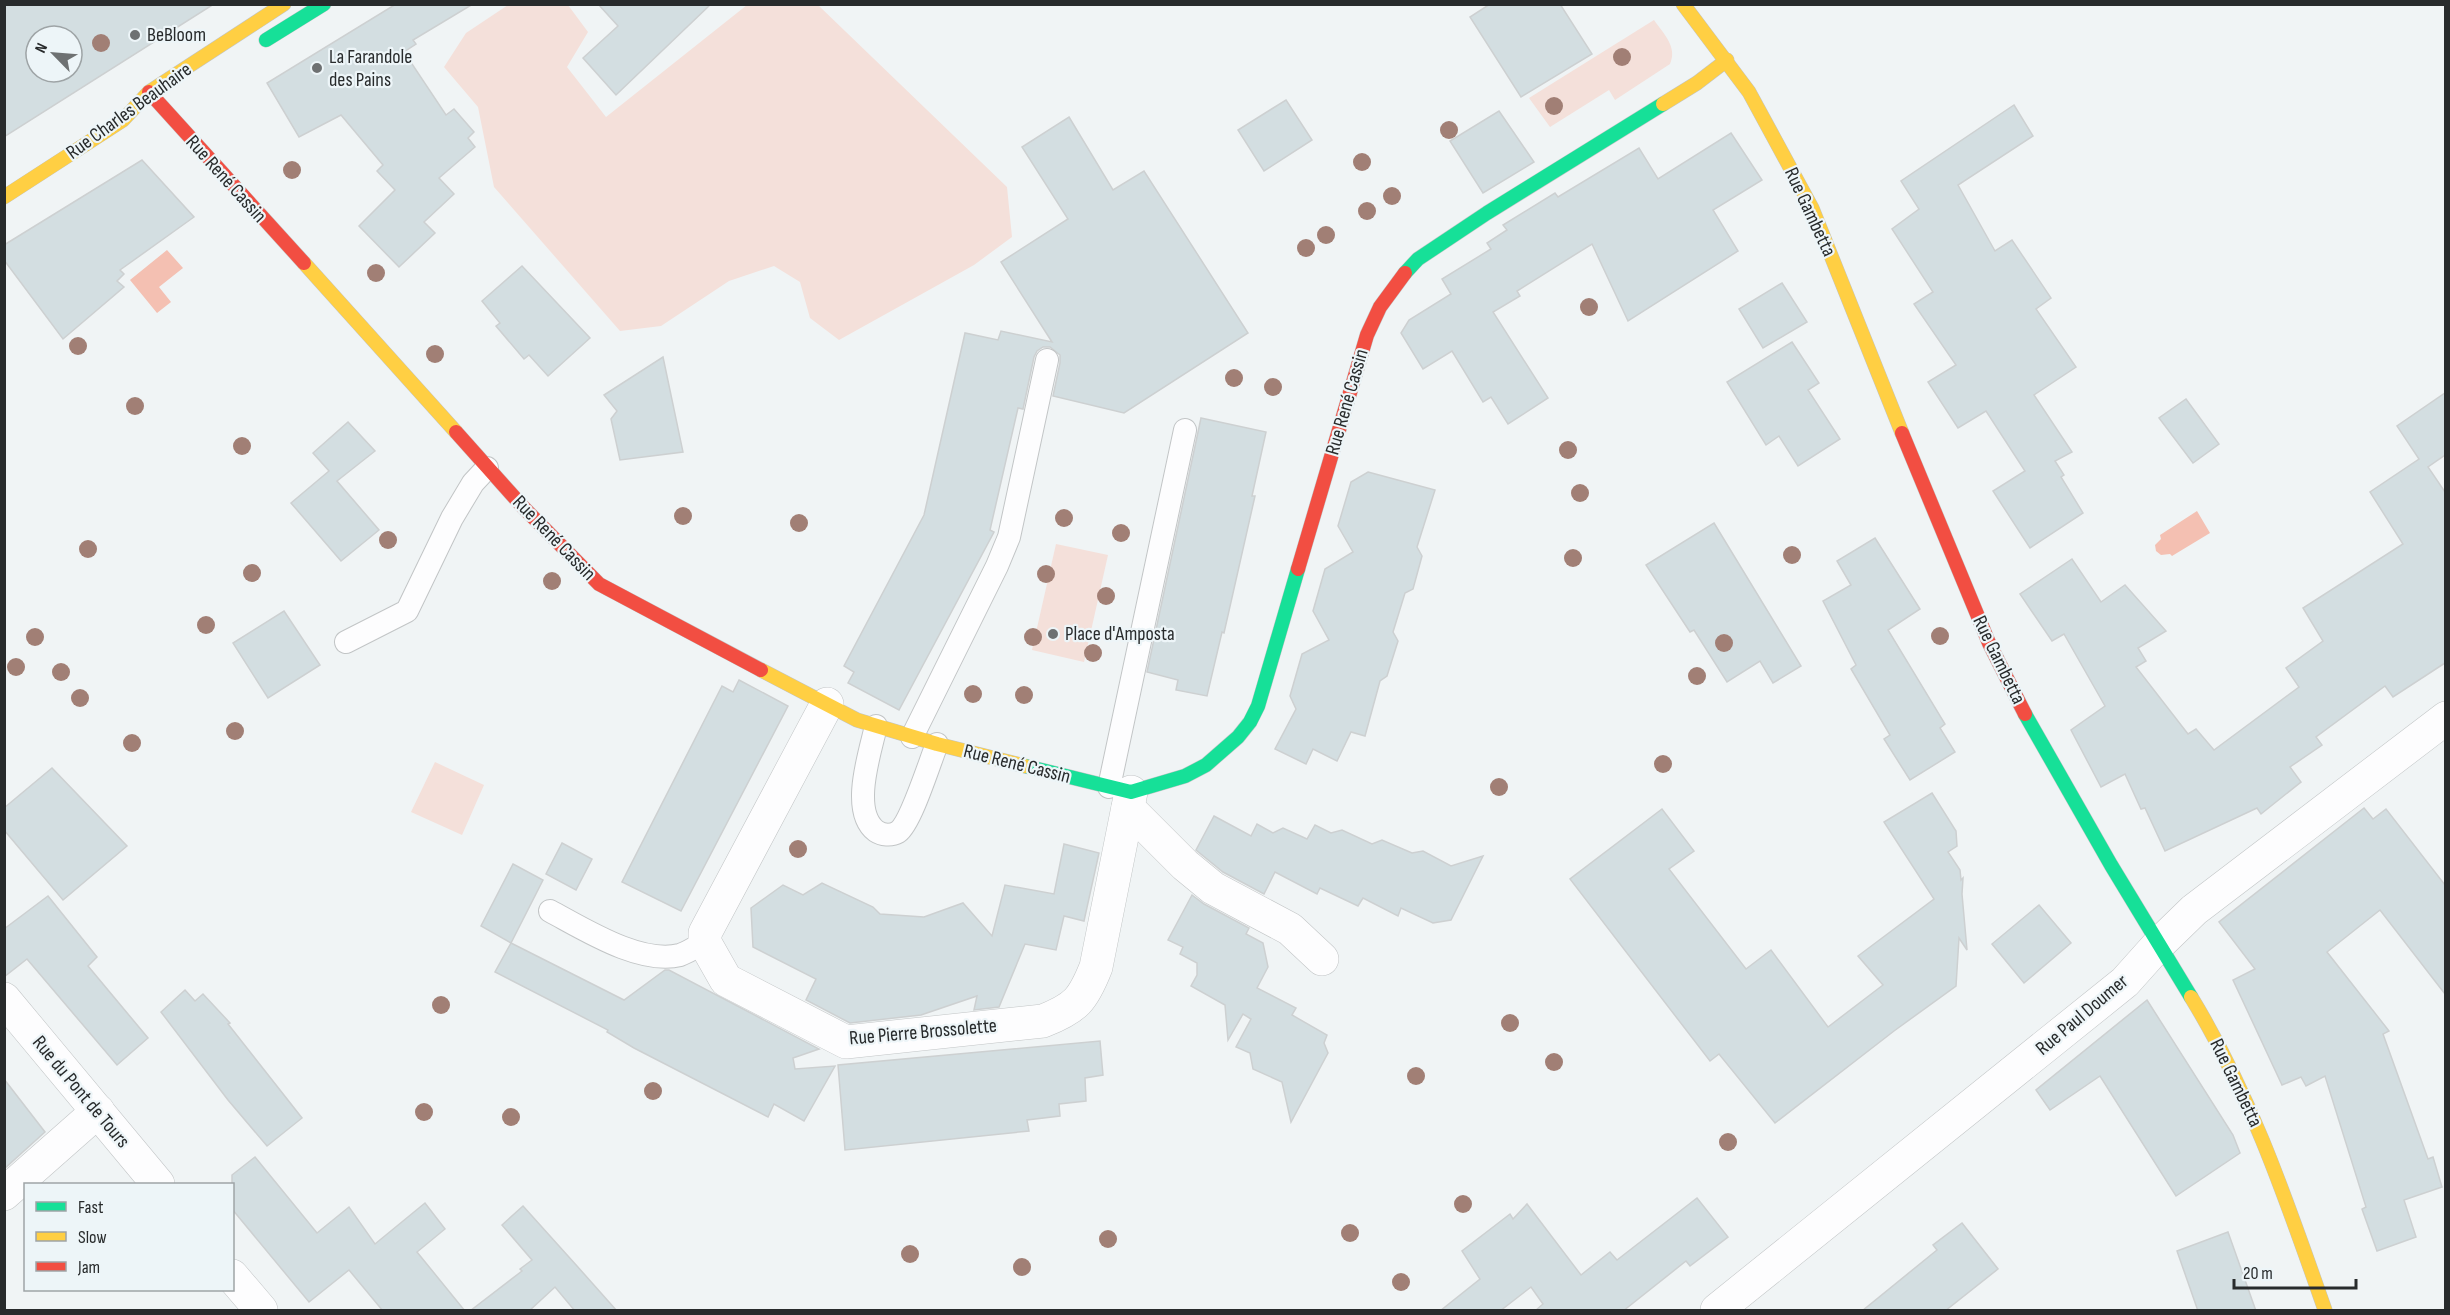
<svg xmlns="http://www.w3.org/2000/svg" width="2450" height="1315" font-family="'Sofia Sans Condensed',sans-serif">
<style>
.green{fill:#f4e0da}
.water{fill:#f4c0b2}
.building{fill:#d3dee1;stroke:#cdd0d1;stroke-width:1.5;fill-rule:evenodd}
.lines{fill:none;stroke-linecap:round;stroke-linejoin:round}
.lane-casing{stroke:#c2c5c6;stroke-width:24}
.street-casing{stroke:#c2c5c6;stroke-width:34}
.fast-casing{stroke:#c2c5c6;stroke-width:15}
.slow-casing{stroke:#c2c5c6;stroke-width:15}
.jam-casing{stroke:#c2c5c6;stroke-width:15}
.lane{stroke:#fdfdfe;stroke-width:22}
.street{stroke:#fdfdfe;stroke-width:33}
.fast{stroke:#16e098;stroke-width:14}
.slow{stroke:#ffcf43;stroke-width:14}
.jam{stroke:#f24e42;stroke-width:14}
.tree{fill:#a17f75}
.poi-dot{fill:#6e7172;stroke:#edf5f8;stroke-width:2}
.labels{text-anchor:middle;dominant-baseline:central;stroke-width:4.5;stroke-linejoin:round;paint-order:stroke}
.poi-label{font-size:20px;fill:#282b2c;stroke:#edf5f8;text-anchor:start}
.street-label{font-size:20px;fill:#282b2c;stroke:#edf5f8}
</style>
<rect width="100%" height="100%" fill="#f0f4f5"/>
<g class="green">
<polygon points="508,5 568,5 588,32 567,67 606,117 747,5 818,5 1007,187 1012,237 974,265 839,340 810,318 800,282 774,266 729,281 661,326 620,331 494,187 478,107 444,67 466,33"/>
<path d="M1654,20c9,13 24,27 16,44l-55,36 -6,-10 -59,37 -21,-29z"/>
<polygon points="1056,544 1108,555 1084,662 1032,650"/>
<polygon points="435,762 484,785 462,835 411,812"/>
</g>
<g class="water">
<polygon points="167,250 183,268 159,287 171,302 157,313 130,280"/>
<polygon points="2197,511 2210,533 2172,556 2170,554 2161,555 2156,551 2155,545 2161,539 2160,535"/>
</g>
<g class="building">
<path d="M4,4h210l-210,133zM36,36h36v36h-36z"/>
<polygon points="396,4 473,4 413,40 416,44 404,52 446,115 454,109 474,132 468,138 475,147 439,178 454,194 424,222 435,233 399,267 359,226 395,190 377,171 383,165 341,115 299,137 267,83"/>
<polygon points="598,4 711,4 616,95 583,58 618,26"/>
<polygon points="1490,4 1560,4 1592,54 1521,97 1470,17"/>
<polygon points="1286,100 1312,140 1264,171 1238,130"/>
<polygon points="2014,105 2033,136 1958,185 1995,251 2012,240 2051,298 2036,309 2076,367 2034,395 2072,452 2055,461 2064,475 2061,477 2083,513 2030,548 1993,491 2025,471 1986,411 1958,428 1928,382 1956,365 1914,304 1933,292 1892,229 1919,209 1901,181"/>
<polygon points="1499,111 1534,162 1483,193 1450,141"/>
<polygon points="1069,117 1113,190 1144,171 1248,333 1124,413 1053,396 1060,363 1060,355 1050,347 1043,347 1037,351 1034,357 1023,409 1018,408 990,530 994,532 899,710 848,683 854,672 844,666 924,515 965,333 998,340 1001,331 1052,342 1001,262 1068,219 1022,147"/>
<polygon points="1731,133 1762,180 1713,210 1738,251 1628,321 1592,244 1517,291 1520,296 1493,312 1548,398 1508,424 1491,397 1483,402 1452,351 1423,369 1401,333 1409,320 1451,294 1442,279 1491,249 1487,243 1507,230 1503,225 1555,193 1558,197 1639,148 1658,179"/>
<polygon points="142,160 194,217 120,270 124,274 117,281 124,287 63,339 4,260 4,245"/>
<polygon points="522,266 590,338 548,376 529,355 524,359 496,326 500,323 482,301"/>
<polygon points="1782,283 1807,322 1763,348 1739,309"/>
<polygon points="1792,342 1819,383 1808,390 1840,439 1798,466 1779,436 1766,445 1727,382"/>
<polygon points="663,357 683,452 620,460 611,419 617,411 604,395"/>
<polygon points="2445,393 2445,455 2428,467 2445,492 2445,663 2393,697 2385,686 2316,737 2322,745 2290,767 2301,782 2261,814 2257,808 2165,851 2145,808 2141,809 2125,774 2101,787 2071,730 2105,706 2064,634 2052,641 2020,594 2072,559 2101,602 2125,585 2166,631 2138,648 2146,661 2136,667 2188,734 2196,729 2214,750 2299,687 2286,668 2323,641 2303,608 2403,544 2370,492 2419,459 2397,426"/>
<polygon points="2186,399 2219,444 2193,463 2159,418"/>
<polygon points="1201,418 1266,432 1252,496 1255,496 1224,633 1222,632 1207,696 1176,690 1178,680 1147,672"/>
<polygon points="348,422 375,451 337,481 379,530 341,561 291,503 329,471 313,453"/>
<polygon points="1368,472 1435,490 1417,547 1422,556 1413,589 1405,593 1393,632 1398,641 1387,676 1380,681 1365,736 1351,732 1337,761 1313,749 1306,764 1275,749 1296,709 1290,696 1302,654 1329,640 1313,611 1325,569 1353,552 1338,526 1351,482"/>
<polygon points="1714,523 1801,666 1773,683 1760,661 1727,682 1694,630 1690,632 1646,565"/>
<polygon points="1875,538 1920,609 1888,630 1945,724 1940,728 1955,752 1910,780 1884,739 1890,735 1851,669 1856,665 1823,601 1851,585 1837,561"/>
<polygon points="284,611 320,665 268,698 233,643"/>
<polygon points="739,680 788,706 681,911 622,882 722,686 733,692"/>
<polygon points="52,768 127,846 63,900 4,830 4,808"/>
<polygon points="1932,793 1956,831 1957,846 1948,852 1960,870 1961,880 1963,878 1962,894 1967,950 1959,938 1956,986 1894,1031 1775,1123 1719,1054 1710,1061 1570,879 1662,809 1694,851 1669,869 1746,969 1771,950 1828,1027 1883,985 1858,956 1934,899 1884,822"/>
<polygon points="2364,808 2373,819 2386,809 2445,885 2445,994 2380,910 2327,952 2389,1031 2383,1034 2428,1159 2433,1157 2442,1187 2404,1200 2416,1237 2377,1251 2362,1209 2366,1207 2325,1076 2306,1086 2301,1077 2282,1085 2233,980 2255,969 2219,922"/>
<polygon points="1214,816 1251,836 1257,824 1273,833 1283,828 1307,839 1315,825 1331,833 1342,830 1372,844 1382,840 1412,853 1423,851 1451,866 1483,856 1451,920 1433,923 1401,908 1398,916 1363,898 1358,906 1320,888 1317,894 1275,872 1264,894 1223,872 1196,850"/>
<polygon points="562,843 592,859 576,890 546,874"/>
<polygon points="1064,844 1099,853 1084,921 1064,916 1056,950 1025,944 999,1007 974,1010 977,996 921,1015 850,1023 806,1000 816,979 753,947 751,908 783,885 803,895 822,883 873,907 880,914 924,917 963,903 992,936 1005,885 1054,894"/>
<polygon points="513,864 543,880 511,943 481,926"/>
<polygon points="1192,895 1204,904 1249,928 1246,934 1263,943 1268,967 1257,988 1296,1008 1292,1015 1327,1035 1324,1043 1328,1053 1291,1122 1282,1082 1253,1069 1250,1053 1236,1047 1251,1019 1243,1014 1228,1040 1225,1005 1191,986 1197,975 1197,963 1180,954 1183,947 1168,940"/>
<polygon points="48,896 97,957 88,966 148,1038 117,1065 27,959 4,977 4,929"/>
<polygon points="2039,905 2071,943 2024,983 1992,944"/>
<polygon points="511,943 624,1000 665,970 669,970 819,1049 793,1058 795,1069 835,1066 804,1121 774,1104 768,1117 634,1048 607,1032 608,1030 495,972"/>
<polygon points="185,990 195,1001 203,994 230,1023 228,1024 302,1118 267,1146 228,1100 161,1012"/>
<polygon points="2147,1000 2233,1135 2240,1153 2176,1196 2100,1076 2050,1110 2036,1090"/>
<polygon points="1100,1041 1103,1075 1085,1078 1086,1101 1059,1104 1060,1116 1027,1120 1029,1131 845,1150 838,1065"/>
<polygon points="4,1079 45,1132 4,1169"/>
<polygon points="255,1157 317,1233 349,1207 375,1244 425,1203 445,1229 417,1252 465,1311 383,1311 349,1270 309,1302 232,1209 232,1175"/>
<polygon points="1697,1198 1728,1237 1690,1266 1686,1261 1623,1311 1535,1311 1543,1304 1531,1287 1500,1311 1440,1311 1480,1279 1462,1251 1510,1214 1513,1219 1527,1204 1581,1275 1610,1252 1617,1260"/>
<polygon points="523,1206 577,1266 617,1311 575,1311 555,1287 529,1311 470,1311 522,1271 520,1269 532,1260 502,1225"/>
<polygon points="1962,1223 1998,1269 1945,1311 1862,1311 1937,1250 1933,1245"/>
<polygon points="2228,1232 2256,1311 2198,1311 2177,1251"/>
</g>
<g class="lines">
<g class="lane-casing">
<g id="lane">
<polyline points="346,642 407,611 452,518 473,483 487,468"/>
<path d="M876,726c-6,27 -26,85 0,105 6,4 15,5 22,1 13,-9 32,-71 39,-88"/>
<polyline points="912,737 997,566 1009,537 1047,360"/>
<polyline points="1109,787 1185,430"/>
<path d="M550,911c34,18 90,54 130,44 8,-3 17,-9 25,-12"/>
</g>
</g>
<g class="street-casing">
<g id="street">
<path d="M827,704l-122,229v10l21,37 120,62 197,-21c33,-13 40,-21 53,-54l35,-175"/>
<polyline points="1128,808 1185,865 1213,888 1290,929 1322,959"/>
<polyline points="4,999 158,1184"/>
<polyline points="4,1194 98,1111"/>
<polyline points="232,1276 261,1310"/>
<polyline points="1717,1310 2125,982 2159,944 2194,910 2446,718"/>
</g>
</g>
<g class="fast-casing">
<g id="fast">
<polyline points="266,40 324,4"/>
<polyline points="1405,273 1418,259 1487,213 1663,104"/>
<polyline points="2025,714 2111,865 2191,997"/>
<polyline points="1025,766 1131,792 1185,776 1206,765 1238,737 1250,722 1258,706 1298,569"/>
</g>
</g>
<g class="slow-casing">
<g id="slow">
<polyline points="1683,4 1749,92 1812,208 1902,433"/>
<polyline points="1663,104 1697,83 1727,60"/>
<polyline points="4,197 123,120 149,92 284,4"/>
<polyline points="304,263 456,432"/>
<polyline points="761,670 857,720 937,744 1025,766"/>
<path d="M2191,997c60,98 96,205 134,313"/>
</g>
</g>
<g class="jam-casing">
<g id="jam">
<polyline points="149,92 304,263"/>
<polyline points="456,432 523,507 599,584 761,670"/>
<polyline points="1902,433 1989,643 2025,714"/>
<polyline points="1298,569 1367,335 1380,307 1405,273"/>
</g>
</g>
<use href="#lane" class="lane"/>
<use href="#street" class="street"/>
<use href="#fast" class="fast"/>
<use href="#slow" class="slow"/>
<use href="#jam" class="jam"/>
</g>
<g class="tree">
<circle cx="101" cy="43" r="9"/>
<circle cx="1622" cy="57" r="9"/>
<circle cx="1554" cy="106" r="9"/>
<circle cx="1449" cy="130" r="9"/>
<circle cx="1362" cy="162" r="9"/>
<circle cx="292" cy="170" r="9"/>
<circle cx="1392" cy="196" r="9"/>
<circle cx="1367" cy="211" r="9"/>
<circle cx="1326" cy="235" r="9"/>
<circle cx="1306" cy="248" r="9"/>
<circle cx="376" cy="273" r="9"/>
<circle cx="1589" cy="307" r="9"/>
<circle cx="78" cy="346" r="9"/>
<circle cx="435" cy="354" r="9"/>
<circle cx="1234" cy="378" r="9"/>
<circle cx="1273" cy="387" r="9"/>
<circle cx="135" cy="406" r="9"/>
<circle cx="242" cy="446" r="9"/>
<circle cx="1568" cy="450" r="9"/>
<circle cx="1580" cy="493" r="9"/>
<circle cx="683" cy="516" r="9"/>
<circle cx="1064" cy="518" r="9"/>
<circle cx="799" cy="523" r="9"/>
<circle cx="1121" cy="533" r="9"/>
<circle cx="388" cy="540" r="9"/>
<circle cx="88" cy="549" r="9"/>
<circle cx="1792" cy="555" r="9"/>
<circle cx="1573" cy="558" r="9"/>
<circle cx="252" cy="573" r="9"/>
<circle cx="1046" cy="574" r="9"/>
<circle cx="552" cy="581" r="9"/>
<circle cx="1106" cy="596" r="9"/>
<circle cx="206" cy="625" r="9"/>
<circle cx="1940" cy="636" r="9"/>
<circle cx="35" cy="637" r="9"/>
<circle cx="1033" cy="637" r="9"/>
<circle cx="1724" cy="643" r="9"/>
<circle cx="1093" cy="653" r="9"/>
<circle cx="16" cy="667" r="9"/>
<circle cx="61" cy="672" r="9"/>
<circle cx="1697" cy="676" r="9"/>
<circle cx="973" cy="694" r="9"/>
<circle cx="1024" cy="695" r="9"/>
<circle cx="80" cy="698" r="9"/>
<circle cx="235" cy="731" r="9"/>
<circle cx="132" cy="743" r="9"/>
<circle cx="1663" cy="764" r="9"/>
<circle cx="1499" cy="787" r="9"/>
<circle cx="798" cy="849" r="9"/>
<circle cx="441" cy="1005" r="9"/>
<circle cx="1510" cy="1023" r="9"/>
<circle cx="1554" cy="1062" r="9"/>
<circle cx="1416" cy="1076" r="9"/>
<circle cx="653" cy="1091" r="9"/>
<circle cx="424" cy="1112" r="9"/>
<circle cx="511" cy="1117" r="9"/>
<circle cx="1728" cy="1142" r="9"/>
<circle cx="1463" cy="1204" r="9"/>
<circle cx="1350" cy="1233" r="9"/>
<circle cx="1108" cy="1239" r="9"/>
<circle cx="910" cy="1254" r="9"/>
<circle cx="1022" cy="1267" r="9"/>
<circle cx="1401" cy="1282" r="9"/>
</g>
<g class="poi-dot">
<circle cx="135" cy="35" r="6"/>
<circle cx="317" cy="68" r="6"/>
<circle cx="1053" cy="634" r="6"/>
</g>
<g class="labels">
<g class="poi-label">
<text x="147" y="35">BeBloom</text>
<text x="329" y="57">La Farandole<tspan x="329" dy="23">des Pains</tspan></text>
<text x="1065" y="634">Place d'Amposta</text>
</g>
<g class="street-label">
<text transform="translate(129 111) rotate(-36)">Rue Charles Beauhaire</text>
<text transform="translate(226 179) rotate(48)">Rue René Cassin</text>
<text transform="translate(1810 212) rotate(65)">Rue Gambetta</text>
<text transform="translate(1347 402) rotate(-74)">Rue René Cassin</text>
<text transform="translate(554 538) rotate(46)">Rue René Cassin</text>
<text transform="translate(1999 660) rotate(64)">Rue Gambetta</text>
<text transform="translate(1017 764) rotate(14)">Rue René Cassin</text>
<text transform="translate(2082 1015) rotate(-40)">Rue Paul Doumer</text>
<text transform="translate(923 1032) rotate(-5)">Rue Pierre Brossolette</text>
<text transform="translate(2236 1083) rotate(64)">Rue Gambetta</text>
<text transform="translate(81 1092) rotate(50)">Rue du Pont de Tours</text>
</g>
</g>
<rect width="2450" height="1315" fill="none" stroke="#282b2c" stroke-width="12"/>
<rect x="24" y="1183" width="210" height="108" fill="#edf5f8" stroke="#9ea4a6" stroke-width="1.5"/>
<rect x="36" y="1202" width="30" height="9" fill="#16e098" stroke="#9ea4a6" stroke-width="1.5"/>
<text x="78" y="1213" font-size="18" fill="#282b2c">Fast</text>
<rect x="36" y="1232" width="30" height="9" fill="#ffcf43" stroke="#9ea4a6" stroke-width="1.5"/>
<text x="78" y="1243" font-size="18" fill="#282b2c">Slow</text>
<rect x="36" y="1262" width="30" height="9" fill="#f24e42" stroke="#9ea4a6" stroke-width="1.5"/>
<text x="78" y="1273" font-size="18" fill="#282b2c">Jam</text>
<g transform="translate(54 54) rotate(295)"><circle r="28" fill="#edf5f8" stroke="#9ea4a6" stroke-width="1.5"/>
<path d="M0-4.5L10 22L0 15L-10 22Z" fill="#6e7172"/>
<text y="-9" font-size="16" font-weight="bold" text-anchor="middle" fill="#282b2c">N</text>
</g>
<path d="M2234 1279v9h122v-9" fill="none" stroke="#282b2c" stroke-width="3"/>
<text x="2243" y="1279" font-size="18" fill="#282b2c" stroke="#edf5f8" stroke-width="4.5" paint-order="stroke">20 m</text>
</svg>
